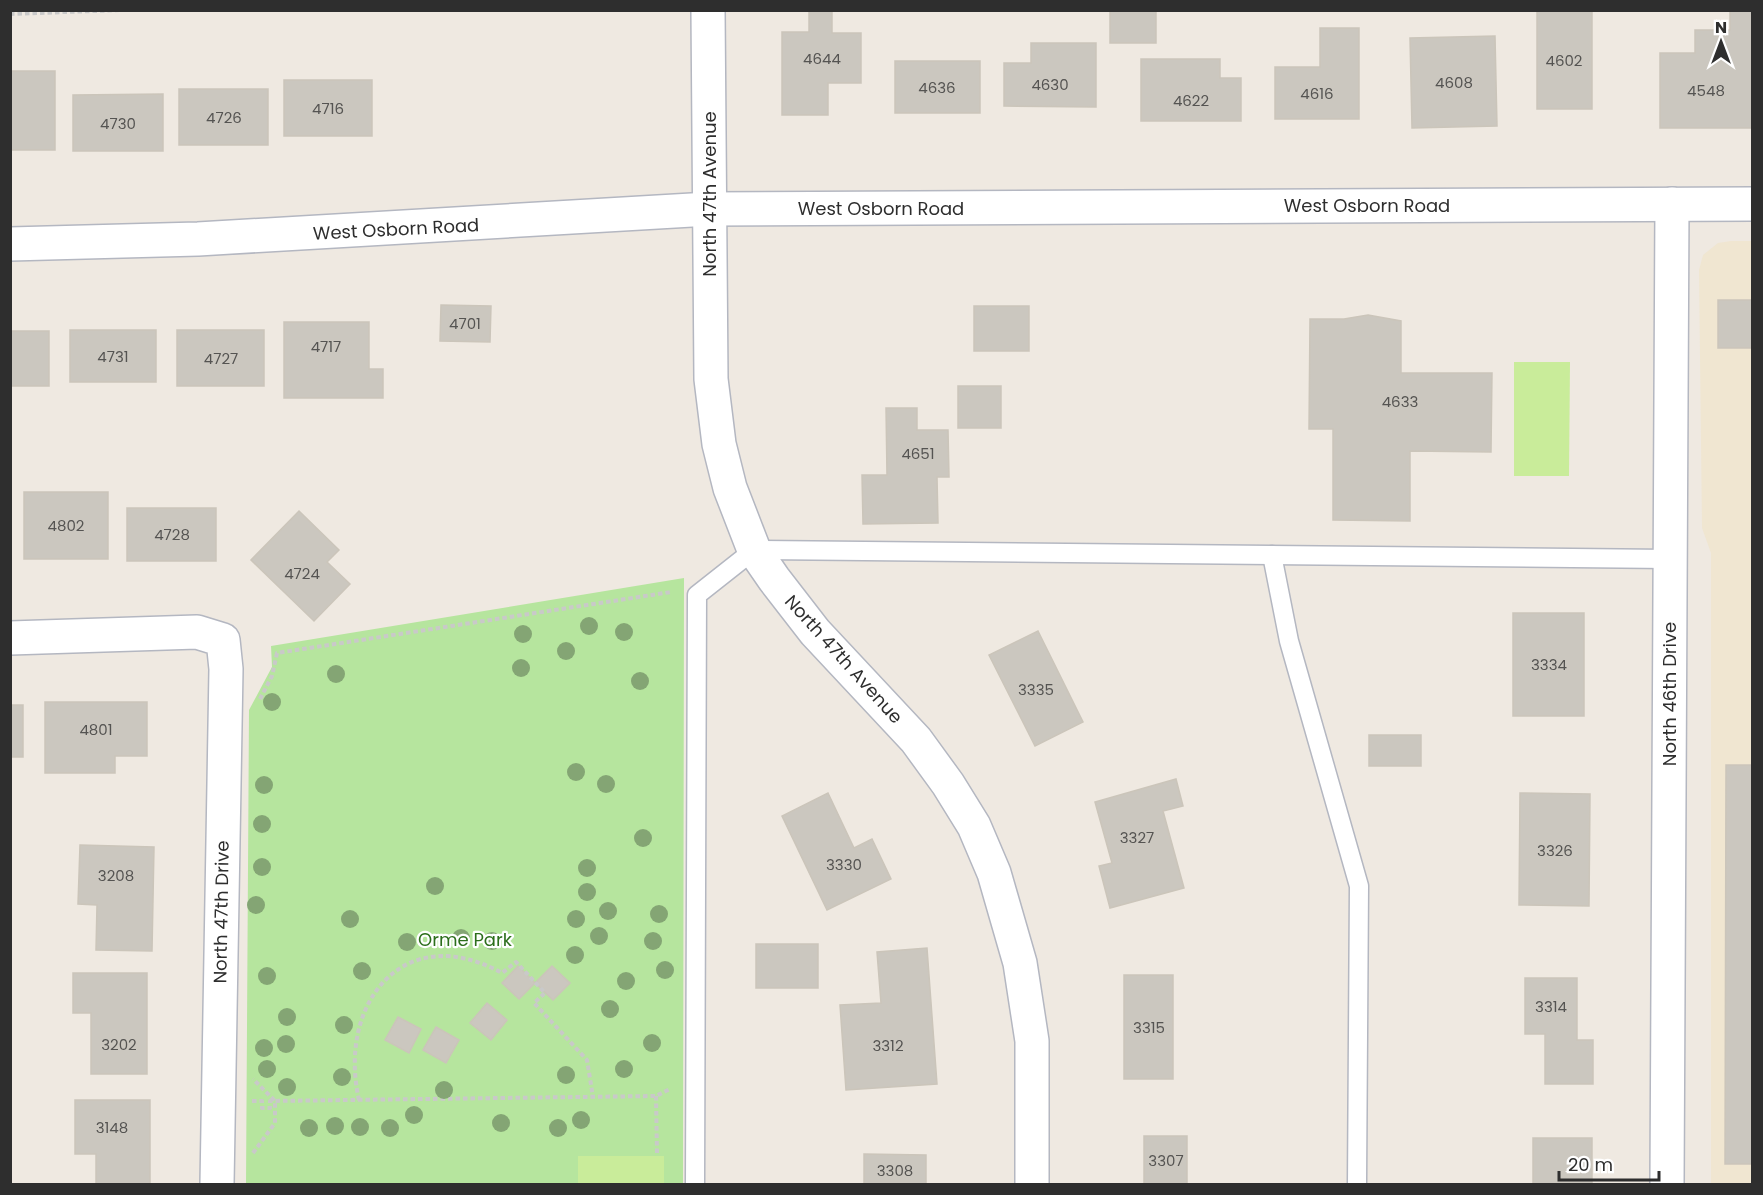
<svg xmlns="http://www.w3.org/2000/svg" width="1763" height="1195" font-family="Poppins,sans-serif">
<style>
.education{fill:#f0e6d1}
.park{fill:#b6e59e}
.pitch{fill:#c9ec9a}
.building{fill:#cbc7bf;stroke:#cbc5ba;stroke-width:1.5}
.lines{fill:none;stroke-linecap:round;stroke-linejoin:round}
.lane-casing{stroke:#b4b7c1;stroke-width:21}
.street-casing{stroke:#b4b7c1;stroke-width:36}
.secondary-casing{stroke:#b4b7c1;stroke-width:36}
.path{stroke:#c9c9c9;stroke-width:4;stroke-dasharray:4.5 3;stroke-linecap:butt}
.lane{stroke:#fff;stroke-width:18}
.street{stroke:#fff;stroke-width:33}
.secondary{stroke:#fff;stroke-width:33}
.tree{fill:#84a574}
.labels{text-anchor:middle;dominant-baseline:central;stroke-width:4.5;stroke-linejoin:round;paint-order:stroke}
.number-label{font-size:15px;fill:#555452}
.street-label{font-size:18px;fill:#2e2e2e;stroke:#fff}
.park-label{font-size:18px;fill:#2c6e1b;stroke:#fff}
</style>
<rect width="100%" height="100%" fill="#efe9e1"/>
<polygon class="education" points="1731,241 1752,241 1752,1184 1711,1184 1711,553 1702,528 1699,270 1703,255 1718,243"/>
<polygon class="park" points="684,578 683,1184 246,1184 249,710 272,667 271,646"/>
<g class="pitch">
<polygon points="1514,362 1570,362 1569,476 1514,476"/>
<rect x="578" y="1156" width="86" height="28"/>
</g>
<g class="building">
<polygon points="809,10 832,10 832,33 861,33 861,83 828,83 828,115 782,115 782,32 809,32"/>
<rect x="1110" y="10" width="46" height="33"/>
<rect x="1537" y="10" width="55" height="99"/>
<polygon points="1730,10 1752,10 1752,128 1660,128 1660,53 1695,53 1695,30 1730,30"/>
<polygon points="1320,28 1359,28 1359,119 1275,119 1275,67 1320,67"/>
<polygon points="1495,36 1497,126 1412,128 1410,38"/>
<polygon points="1031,43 1096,43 1096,107 1004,106 1004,63 1031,63"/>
<polygon points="1141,59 1220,59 1220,78 1241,78 1241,121 1141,121"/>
<rect x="895" y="61" width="85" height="52"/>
<rect x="10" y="71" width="45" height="79"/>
<rect x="284" y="80" width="88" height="56"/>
<rect x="179" y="89" width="89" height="56"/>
<polygon points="163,94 163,151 73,151 73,95"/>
<rect x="1718" y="300" width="34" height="48"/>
<polygon points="441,305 491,306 490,342 440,341"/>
<rect x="974" y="306" width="55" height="45"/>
<polygon points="1368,315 1401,321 1401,373 1492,373 1491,452 1410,451 1410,521 1333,520 1333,429 1309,429 1310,319 1344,319"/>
<polygon points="284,322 369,322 369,369 383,369 383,398 284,398"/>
<rect x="70" y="330" width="86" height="52"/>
<rect x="177" y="330" width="87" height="56"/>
<rect x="10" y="331" width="39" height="55"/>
<rect x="958" y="386" width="43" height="42"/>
<polygon points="886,408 917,408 917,430 948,430 949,477 937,477 938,523 863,524 862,475 887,475"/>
<rect x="24" y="492" width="84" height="67"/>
<rect x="127" y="508" width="89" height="53"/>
<polygon points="299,511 339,550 327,562 350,584 314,621 251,560"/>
<rect x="1513" y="613" width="71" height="103"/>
<polygon points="1038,631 1083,722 1035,746 989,655"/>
<polygon points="45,702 147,702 147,756 115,756 115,773 45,773"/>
<rect x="10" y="705" width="13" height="52"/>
<rect x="1369" y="735" width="52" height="31"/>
<polygon points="1726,765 1752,765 1752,1164 1725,1164"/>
<polygon points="1176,779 1183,806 1163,811 1184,888 1110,908 1099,866 1112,863 1095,802"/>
<polygon points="828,793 854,848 872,839 891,879 827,910 782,816"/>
<polygon points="1520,793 1590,794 1589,906 1519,905"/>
<polygon points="80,845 154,847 152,951 96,950 97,905 78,904"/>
<rect x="756" y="944" width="62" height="44"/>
<polygon points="927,948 937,1084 846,1090 840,1005 881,1003 877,952"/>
<polygon points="518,966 535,983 519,999 502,983"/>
<polygon points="552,966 570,983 553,1000 535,983"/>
<polygon points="73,973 147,973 147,1074 91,1074 91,1013 73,1013"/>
<rect x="1124" y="975" width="49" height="104"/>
<polygon points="1525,978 1577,978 1577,1040 1593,1040 1593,1084 1545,1084 1545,1034 1525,1034"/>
<polygon points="487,1003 507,1020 491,1040 470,1023"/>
<polygon points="398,1017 421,1029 409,1053 385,1040"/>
<polygon points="436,1027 459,1040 446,1063 423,1050"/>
<polygon points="75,1100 150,1100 150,1184 96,1184 96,1154 75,1154"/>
<rect x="1144" y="1136" width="43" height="48"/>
<rect x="1533" y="1138" width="59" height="46"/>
<polygon points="864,1154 926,1155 926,1184 864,1184"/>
</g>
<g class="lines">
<g class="lane-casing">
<g id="lane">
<polyline points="1272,555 1289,641 1359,886 1357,1184"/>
<polyline points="695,1184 697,595 754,550 1669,559"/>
</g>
</g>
<g class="street-casing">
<g id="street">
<polyline points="10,638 197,632 223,640 226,669 217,1184"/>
<polyline points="1667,1184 1672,204"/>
</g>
</g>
<g class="secondary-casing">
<g id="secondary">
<polyline points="708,10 711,379 719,444 730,488 754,550 774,579 815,632 916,740 948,784 974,826 994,873 1020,963 1032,1041 1032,1184"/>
<polyline points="10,244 198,239 709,209 1752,204"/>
</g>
</g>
<g class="path">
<polyline points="10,14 122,10"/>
<polyline points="260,699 272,676 277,653 671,592"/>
<polyline points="656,1096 657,1154"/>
<path d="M359,1100c-22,-97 45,-181 143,-127l14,-11 29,31 -11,10 53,57 6,37"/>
<polyline points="252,1101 262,1101 262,1108 270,1108 270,1101 656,1096 670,1089"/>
<polyline points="253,1153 275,1123 275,1101 253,1079"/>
</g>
<use href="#lane" class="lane"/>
<use href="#street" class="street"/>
<use href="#secondary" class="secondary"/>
</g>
<g class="tree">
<circle cx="589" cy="626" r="9"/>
<circle cx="624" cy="632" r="9"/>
<circle cx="523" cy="634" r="9"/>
<circle cx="566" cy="651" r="9"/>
<circle cx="521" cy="668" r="9"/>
<circle cx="336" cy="674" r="9"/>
<circle cx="640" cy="681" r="9"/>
<circle cx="272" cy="702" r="9"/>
<circle cx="576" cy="772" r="9"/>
<circle cx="606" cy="784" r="9"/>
<circle cx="264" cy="785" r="9"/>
<circle cx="262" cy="824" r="9"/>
<circle cx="643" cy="838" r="9"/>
<circle cx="262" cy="867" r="9"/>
<circle cx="587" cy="868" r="9"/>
<circle cx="435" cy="886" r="9"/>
<circle cx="587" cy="892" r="9"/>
<circle cx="256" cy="905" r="9"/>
<circle cx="608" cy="911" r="9"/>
<circle cx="659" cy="914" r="9"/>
<circle cx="350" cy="919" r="9"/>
<circle cx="576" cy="919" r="9"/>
<circle cx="599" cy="936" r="9"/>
<circle cx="461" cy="938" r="9"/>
<circle cx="492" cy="941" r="9"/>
<circle cx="653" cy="941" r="9"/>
<circle cx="407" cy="942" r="9"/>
<circle cx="575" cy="955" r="9"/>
<circle cx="665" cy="970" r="9"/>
<circle cx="362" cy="971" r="9"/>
<circle cx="267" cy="976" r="9"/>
<circle cx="626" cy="981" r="9"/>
<circle cx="610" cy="1009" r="9"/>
<circle cx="287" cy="1017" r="9"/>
<circle cx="344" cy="1025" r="9"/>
<circle cx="652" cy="1043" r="9"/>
<circle cx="286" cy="1044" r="9"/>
<circle cx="264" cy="1048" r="9"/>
<circle cx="267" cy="1069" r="9"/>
<circle cx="624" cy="1069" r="9"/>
<circle cx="566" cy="1075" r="9"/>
<circle cx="342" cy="1077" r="9"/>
<circle cx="287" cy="1087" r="9"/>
<circle cx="444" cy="1090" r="9"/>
<circle cx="414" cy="1115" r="9"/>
<circle cx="581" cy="1120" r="9"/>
<circle cx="501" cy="1123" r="9"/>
<circle cx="335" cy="1126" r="9"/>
<circle cx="360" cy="1127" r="9"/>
<circle cx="309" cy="1128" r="9"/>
<circle cx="390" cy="1128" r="9"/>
<circle cx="558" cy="1128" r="9"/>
</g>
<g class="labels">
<g class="number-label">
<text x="822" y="58">4644</text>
<text x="1564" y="60">4602</text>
<text x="1454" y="82">4608</text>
<text x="1050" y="84">4630</text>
<text x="937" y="87">4636</text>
<text x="1706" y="90">4548</text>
<text x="1317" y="93">4616</text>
<text x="1191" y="100">4622</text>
<text x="328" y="108">4716</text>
<text x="224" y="117">4726</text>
<text x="118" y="123">4730</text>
<text x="465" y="323">4701</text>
<text x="326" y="346">4717</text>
<text x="113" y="356">4731</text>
<text x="221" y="358">4727</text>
<text x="1400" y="401">4633</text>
<text x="918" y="453">4651</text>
<text x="66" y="525">4802</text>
<text x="172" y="534">4728</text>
<text x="302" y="573">4724</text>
<text x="1549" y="664">3334</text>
<text x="1036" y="689">3335</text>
<text x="96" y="729">4801</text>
<text x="1137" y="837">3327</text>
<text x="1555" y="850">3326</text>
<text x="844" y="864">3330</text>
<text x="116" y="875">3208</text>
<text x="1551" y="1006">3314</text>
<text x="1149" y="1027">3315</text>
<text x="119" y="1044">3202</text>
<text x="888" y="1045">3312</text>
<text x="112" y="1127">3148</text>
<text x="1166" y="1160">3307</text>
<text x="895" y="1170">3308</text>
</g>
<g class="street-label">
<text transform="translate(709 194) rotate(-90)">North 47th Avenue</text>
<text x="1367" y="205">West Osborn Road</text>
<text x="881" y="208">West Osborn Road</text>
<text transform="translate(396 229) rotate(-3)">West Osborn Road</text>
<text transform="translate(844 659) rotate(48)">North 47th Avenue</text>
<text transform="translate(1669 694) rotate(-90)">North 46th Drive</text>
<text transform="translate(221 912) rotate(-89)">North 47th Drive</text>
</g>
<g class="park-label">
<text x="465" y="939">Orme Park</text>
</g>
</g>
<rect width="1763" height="1195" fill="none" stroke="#2e2e2e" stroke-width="24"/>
<g transform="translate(1721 42)" stroke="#ffffff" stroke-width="4.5" paint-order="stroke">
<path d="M0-4.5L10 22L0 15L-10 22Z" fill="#2e2e2e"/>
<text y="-9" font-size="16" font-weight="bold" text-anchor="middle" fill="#2e2e2e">N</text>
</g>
<path d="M1559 1171v9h100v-9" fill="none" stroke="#2e2e2e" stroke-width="3"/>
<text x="1568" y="1171" font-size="18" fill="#2e2e2e" stroke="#ffffff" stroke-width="4.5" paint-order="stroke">20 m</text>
</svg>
